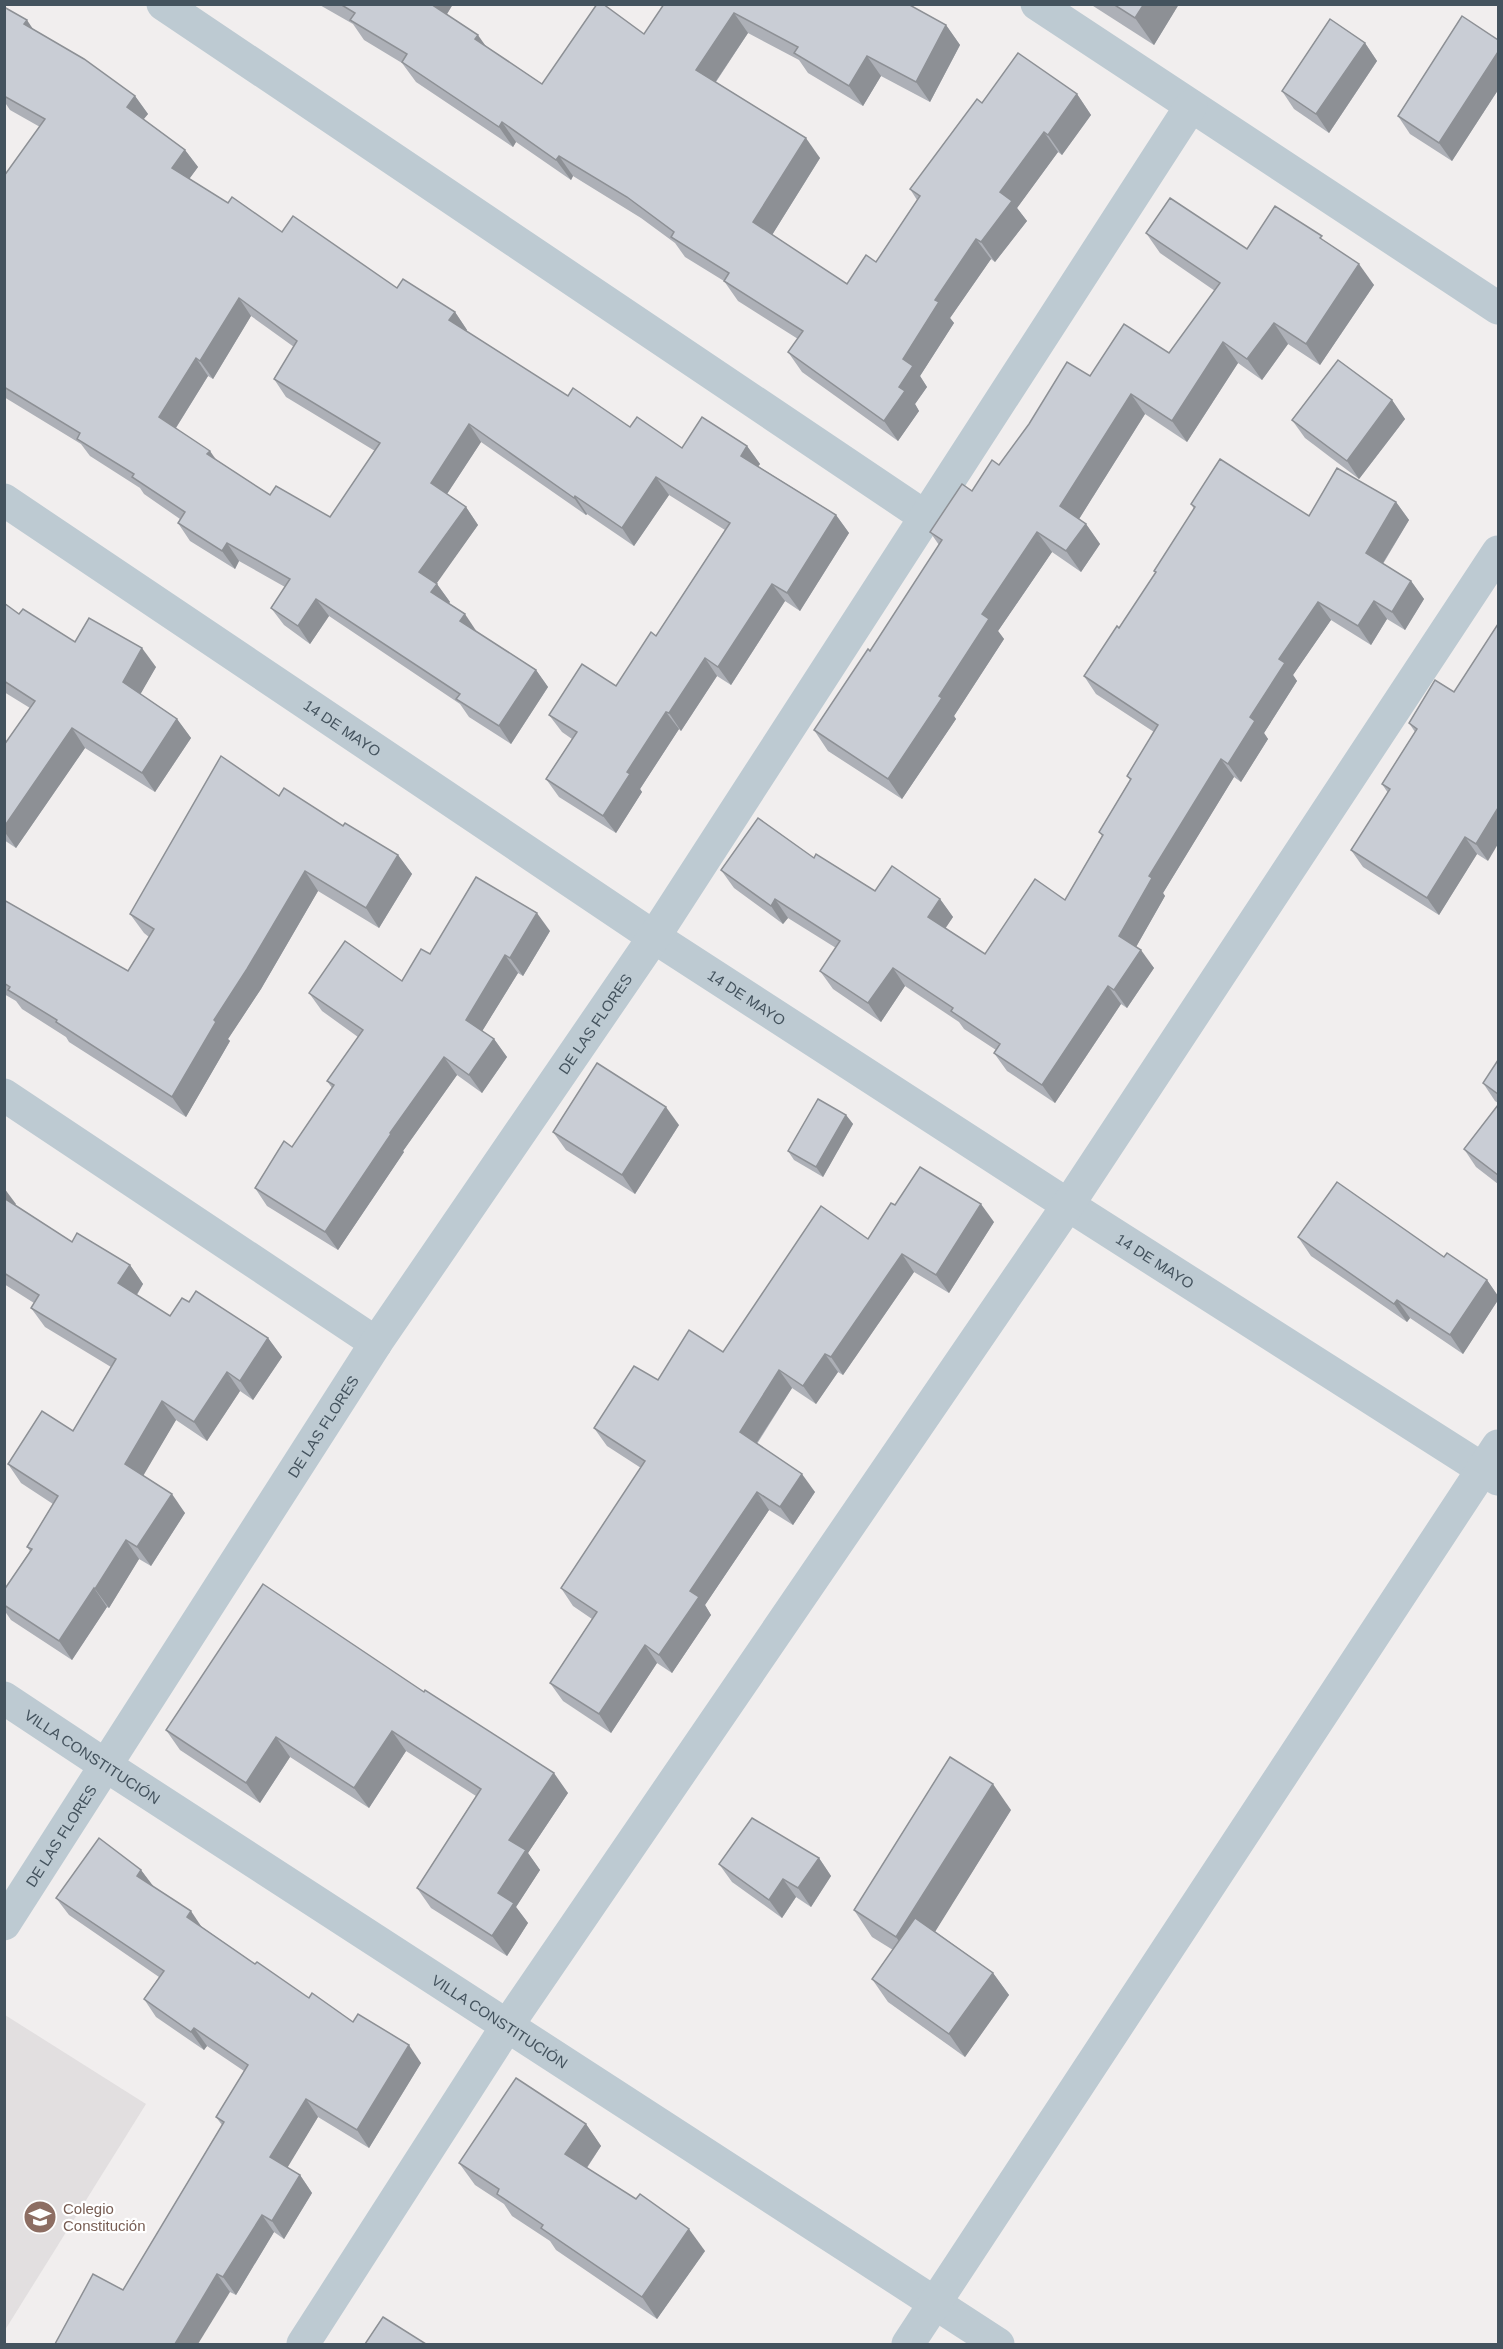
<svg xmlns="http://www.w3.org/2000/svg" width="1503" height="2349" font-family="Helvetica,sans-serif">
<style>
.education{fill:#e2dfe0}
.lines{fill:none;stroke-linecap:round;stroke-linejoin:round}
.minor{stroke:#bdcad2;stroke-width:33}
.wall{fill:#adb0b7;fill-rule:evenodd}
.shaded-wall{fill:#8d9095}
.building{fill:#c9cdd5;stroke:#8d9095;stroke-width:1.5;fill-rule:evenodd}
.labels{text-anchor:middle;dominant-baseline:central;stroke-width:4.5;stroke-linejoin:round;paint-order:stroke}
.street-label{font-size:15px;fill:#44535e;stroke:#fff}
.education-label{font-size:15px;fill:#785e54;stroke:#fff;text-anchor:start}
</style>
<rect width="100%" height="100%" fill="#f1eeee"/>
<polygon class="education" points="5,2015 146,2104 5,2330"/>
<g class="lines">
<g class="minor">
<polyline points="163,4 924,516"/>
<polyline points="1037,4 1498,308"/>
<path id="s1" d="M4,500l650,437 414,268 430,274"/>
<polyline points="4,1095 376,1343"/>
<path id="s2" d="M4,1698l101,67 893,579"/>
<path id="s3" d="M4,1924l372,-581 278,-406 537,-831"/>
<polyline points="303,2344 507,2026 1068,1205 1498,552"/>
<polyline points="908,2344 1498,1446"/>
</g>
</g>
<g class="wall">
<polygon points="318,4 453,4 447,14 487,47 542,84 644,34 664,4 946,25 960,45 930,102 881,76 863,106 808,73 799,60 748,33 716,82 820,158 772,235 847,284 876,262 917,200 910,189 982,103 1077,94 1091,115 1062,155 1058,152 1017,208 1027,221 995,262 991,259 950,318 954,323 920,376 927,387 915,404 919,411 898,441 802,372 788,352 798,339 738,301 724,281 685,257 675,243 641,218 573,176 571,180 516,142 513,147 416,82 402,63 364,40 353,24"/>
<polygon points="1090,4 1179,4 1154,45"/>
<path d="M4,7l29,22 102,67 13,18 -5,5 42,31 13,17 -9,12 39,24 54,29 115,56 58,24 12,18 -1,1 102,65 62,31 52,21 65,-2 13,18 -2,2 78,49 13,18 -49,78 -15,-10 -54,84 -14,-9 -36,55 -2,-2 -39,60 2,3 -26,41 -57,-36 -13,-18 26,-40 -10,-7 -13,-17 67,-29 40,-50 69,-106 -56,-35 -35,51 -47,-32 -1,1 -105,-73 -34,52 19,13 12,18 -42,58 14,19 -2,1 29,29 59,38 12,17 -37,57 -42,-27 -9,-13 -131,-88 -19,28 -26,-19 -13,-17 14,-21 -46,-26 -4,8 -45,-28 -12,-18 2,-4 -36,-25 -4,-6 -50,-32 -9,-12 -77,-47v-221l36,-49 -30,-17 -6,-9zM251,316l43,31 -20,32 12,18 89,54 -45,66 -60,-22 -54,-35 -40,-32 32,-52 5,3z"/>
<polygon points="1498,40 1498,90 1452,161 1410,134 1398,116"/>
<polygon points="1365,43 1377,61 1329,133 1294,109 1282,91"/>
<polygon points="1146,233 1247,249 1325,241 1374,285 1320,365 1288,344 1262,380 1238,363 1187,442 1145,414 1079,519 1086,524 1100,544 1081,572 1052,552 998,631 1004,639 954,716 956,719 902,799 828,751 814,730 870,651 939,545 930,532 1090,376 1169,353 1215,291 1160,253"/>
<polygon points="1392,400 1405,419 1359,479 1305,438 1292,420"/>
<polygon points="1396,502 1409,520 1383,564 1411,581 1424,599 1405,630 1387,619 1371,645 1331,620 1293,675 1297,681 1264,733 1268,739 1241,782 1234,777 1163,893 1165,896 1136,947 1154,968 1127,1008 1121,1004 1055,1103 1007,1071 994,1053 996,1050 964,1029 959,1022 905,986 881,1022 833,989 820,971 836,948 788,918 783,924 734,888 721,870 814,858 875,891 940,899 953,917 945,928 985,954 1065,900 1102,836 1099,832 1130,780 1127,776 1154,732 1096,694 1084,676 1119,628 1156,573 1154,571 1194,509 1191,504 1309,516"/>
<polygon points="4,603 19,614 75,642 156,667 140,694 177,719 191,738 155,792 85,748 16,848 4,840 4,745 30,708 4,692"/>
<polygon points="1435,680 1488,861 1477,854 1439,915 1363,867 1351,850 1388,793 1382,784 1415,732 1409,723"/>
<polygon points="279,796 343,826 398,855 412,874 379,928 318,891 261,989 228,1039 230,1041 186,1117 69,1042 66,1037 22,1009 16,1001 4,994 4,900 128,971 149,937 144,933 130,914"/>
<polygon points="550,931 523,976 518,973 482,1031 494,1039 507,1057 482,1093 457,1075 403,1151 404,1152 338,1250 267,1206 255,1188 292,1147 332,1088 327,1081 358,1037 322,1011 309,993 402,981 430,954"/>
<polygon points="1483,1083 1498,1094 1498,1103 1495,1101"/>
<polygon points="1498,1105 1498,1184 1476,1167 1464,1149"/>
<polygon points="846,1115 853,1124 823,1177 794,1160 788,1151"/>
<polygon points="679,1125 635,1194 566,1150 553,1132"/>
<polygon points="4,1188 15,1205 72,1242 130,1265 143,1284 137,1295 170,1316 189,1302 268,1338 282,1357 253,1400 240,1391 207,1441 176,1420 143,1475 185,1513 151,1566 139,1559 109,1608 107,1607 72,1660 11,1620 4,1610 4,1590 30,1551 27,1547 53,1504 21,1483 8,1464 73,1431 111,1367 45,1327 31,1308 34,1303 4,1284"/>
<polygon points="895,1205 994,1222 949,1293 914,1272 843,1375 838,1372 816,1404 792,1388 757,1444 815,1492 793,1525 769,1510 705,1605 711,1615 672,1673 657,1663 611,1733 563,1701 550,1683 592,1619 573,1606 561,1588 641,1468 607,1446 594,1428 658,1380 723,1352 868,1239"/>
<polygon points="1298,1237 1444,1257 1487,1280 1498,1296 1498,1300 1463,1354 1410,1318 1407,1322 1311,1256"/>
<polygon points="424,1692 568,1793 528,1853 540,1870 516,1907 528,1923 507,1956 431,1908 417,1888 476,1796 406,1751 369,1808 290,1757 260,1803 180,1750 166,1730"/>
<polygon points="1011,1810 935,1931 993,1973 1009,1995 965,2057 888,2002 872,1979 893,1950 872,1937 854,1910"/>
<polygon points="819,1858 831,1876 811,1907 796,1897 782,1918 732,1882 719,1864"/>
<polygon points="141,1870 153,1887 202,1927 255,1964 309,1998 353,2022 421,2063 369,2148 318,2117 287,2167 300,2175 312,2193 284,2239 274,2232 236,2295 230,2292 123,2290 222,2125 216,2117 244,2071 207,2046 204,2050 156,2017 144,1999 159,1977 69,1915 56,1898"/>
<polygon points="586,2124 601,2146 587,2168 705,2251 657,2319 556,2250 550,2241 512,2216 504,2204 475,2185 459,2163"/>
</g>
<g class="shaded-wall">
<polygon points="429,4 453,4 442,22"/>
<polygon points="1144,4 1179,4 1154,45 1135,18"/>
<polygon points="734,13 748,33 710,90 696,70"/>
<polygon points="27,20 39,38 24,24"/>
<polygon points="946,25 960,45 930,102 916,82"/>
<polygon points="478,35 492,55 475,39"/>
<polygon points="1365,43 1377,61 1329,133 1316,114"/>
<polygon points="1498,52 1498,90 1452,161 1439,143"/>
<polygon points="867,56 881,76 863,106 849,86"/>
<polygon points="1077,94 1091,115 1062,155 1048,135"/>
<polygon points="135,96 148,114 139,125 127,107"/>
<polygon points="502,122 516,142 513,147 499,127"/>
<polygon points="1044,132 1058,152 1017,208 1027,221 995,262 981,242 1000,192"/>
<polygon points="806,138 820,158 767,243 753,222"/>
<polygon points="185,150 198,167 184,186 172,168"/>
<polygon points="559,156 573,176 571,180 556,160"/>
<polygon points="976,239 991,259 950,318 954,323 920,376 927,387 915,404 919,411 898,441 884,421 899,387 903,359 935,300"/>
<polygon points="1359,264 1374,285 1320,365 1306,344"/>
<polygon points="239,298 251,316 213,379 200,361"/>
<polygon points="455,312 467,330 462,338 449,320"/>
<polygon points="1274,323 1288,344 1262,380 1247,359"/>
<polygon points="1223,342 1238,363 1187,442 1172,421"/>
<polygon points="196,358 208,376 172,434 159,417"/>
<polygon points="1131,394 1145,414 1074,527 1060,506"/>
<polygon points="1392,400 1405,419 1359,479 1347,461"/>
<polygon points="469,424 481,442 443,500 431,483"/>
<polygon points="747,446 760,464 753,473 741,456"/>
<polygon points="210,451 222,468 207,454"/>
<polygon points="656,477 669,495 634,546 622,528"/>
<polygon points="575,496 587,514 586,515 574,498"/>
<polygon points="1396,502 1409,520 1378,571 1366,553"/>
<polygon points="466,507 478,525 432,590 419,572"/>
<polygon points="836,515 849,533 800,611 787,593"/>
<polygon points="1086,524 1100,544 1081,572 1066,551"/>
<polygon points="1037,532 1052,552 998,631 1004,639 954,716 956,719 902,799 888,779 939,696 982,614"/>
<polygon points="227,543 239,561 235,569 222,551"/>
<polygon points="1411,581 1424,599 1405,630 1392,612"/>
<polygon points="437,584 450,602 444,610 431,592"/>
<polygon points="772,584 785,601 731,685 718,667"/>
<polygon points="316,599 329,616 310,644 298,626"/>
<polygon points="1374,601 1387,619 1371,645 1358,626"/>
<polygon points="1318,602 1331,620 1293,675 1297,681 1264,733 1268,739 1241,782 1228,764 1279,659"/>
<polygon points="465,614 477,632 460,621"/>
<polygon points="142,648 156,667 136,702 123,682"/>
<polygon points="705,658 717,676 681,731 669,713"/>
<polygon points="536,670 548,687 511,744 499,726"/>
<polygon points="666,712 679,729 640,789 642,792 616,833 603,816 627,772"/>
<polygon points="177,719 191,738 155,792 142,773"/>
<polygon points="72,728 85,748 16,848 4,831 4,827"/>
<polygon points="1221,759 1234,777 1163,893 1165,896 1132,954 1119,936 1149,876"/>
<polygon points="1498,808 1498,844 1488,861 1476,844"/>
<polygon points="1465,837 1477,854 1439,915 1427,898"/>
<polygon points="398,855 412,874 379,928 366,908"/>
<polygon points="305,871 318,891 261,989 228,1039 230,1041 186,1117 172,1097 214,1020"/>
<polygon points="775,899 788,918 783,924 771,906"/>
<polygon points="940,899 953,917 941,935 928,917"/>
<polygon points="537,913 550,931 523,976 510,958"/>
<polygon points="1141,950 1154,968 1127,1008 1114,990"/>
<polygon points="505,955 518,973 478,1038 466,1020"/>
<polygon points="893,968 905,986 881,1022 868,1003"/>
<polygon points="1108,986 1121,1004 1055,1103 1042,1085"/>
<polygon points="494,1039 507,1057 482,1093 469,1075"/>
<polygon points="444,1057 457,1075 403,1151 404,1152 338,1250 325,1232 390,1133"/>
<polygon points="666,1107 679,1125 635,1194 622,1175"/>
<polygon points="846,1115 853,1124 823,1177 816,1167"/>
<polygon points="4,1188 16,1204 11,1212 4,1203"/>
<polygon points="981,1204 994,1222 949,1293 936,1275"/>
<polygon points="902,1254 914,1272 843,1375 831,1357"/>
<polygon points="130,1265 143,1284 132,1302 118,1283"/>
<polygon points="1487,1280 1498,1296 1498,1300 1463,1354 1450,1335"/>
<polygon points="1397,1300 1410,1318 1407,1322 1394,1304"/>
<polygon points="268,1338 282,1357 253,1400 240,1381"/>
<polygon points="825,1354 838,1372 816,1404 803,1386"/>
<polygon points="779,1370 792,1388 752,1450 740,1432"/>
<polygon points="227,1372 240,1391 207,1441 194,1422"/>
<polygon points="162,1401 176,1420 139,1483 125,1464"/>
<polygon points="802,1474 815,1492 793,1525 780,1507"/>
<polygon points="757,1492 769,1510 705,1605 711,1615 672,1673 659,1655 690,1591"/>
<polygon points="172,1494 185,1513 151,1566 137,1547"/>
<polygon points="126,1540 139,1559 109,1608 95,1589"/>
<polygon points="94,1588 107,1607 72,1660 59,1641"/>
<polygon points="645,1645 657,1663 611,1733 599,1714"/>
<polygon points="392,1731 406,1751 369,1808 354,1788"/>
<polygon points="276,1737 290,1757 260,1803 246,1783"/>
<polygon points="554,1773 568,1793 528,1853 540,1870 516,1907 528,1923 507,1956 492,1936 498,1893 509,1840"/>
<polygon points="993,1784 1011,1810 915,1964 896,1937"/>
<polygon points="819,1858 831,1876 811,1907 798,1888"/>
<polygon points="141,1870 154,1887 137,1876"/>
<polygon points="783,1879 796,1897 782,1918 769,1900"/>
<polygon points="191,1911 203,1929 187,1917"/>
<polygon points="993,1973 1009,1995 965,2057 949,2034"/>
<polygon points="194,2028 207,2046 204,2050 191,2032"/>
<polygon points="409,2045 421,2063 369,2148 357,2130"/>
<polygon points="306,2099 318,2117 283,2175 270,2157"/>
<polygon points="586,2124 601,2146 581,2176 565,2154"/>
<polygon points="300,2175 312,2193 284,2239 272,2221"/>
<polygon points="262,2215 274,2232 236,2295 223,2277"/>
<polygon points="689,2229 705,2251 657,2319 642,2297"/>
<polygon points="217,2274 230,2292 198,2344 175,2344"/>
</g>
<g class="building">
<polygon points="340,4 431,4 478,35 475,39 542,84 597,4 603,4 644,34 664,4 908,4 946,25 916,82 867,56 849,86 794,53 798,47 734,13 696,70 806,138 753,222 847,284 866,255 876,262 920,196 910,189 977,99 982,103 1018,53 1077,94 1048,135 1044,132 1000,192 1012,201 981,242 976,239 935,300 939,302 903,359 913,366 899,387 905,391 884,421 788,352 803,331 724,281 729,273 671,237 674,232 627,197 559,156 556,160 502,122 499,127 402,62 407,54 350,20 355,13"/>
<polygon points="1113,4 1144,4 1135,18"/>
<path d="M4,7l23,13 -3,4 60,35 51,37 -8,11 58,43 -13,18 56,35 4,-6 50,35 11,-16 104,72 6,-9 52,33 -6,8 119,76 5,-8 57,39 7,-10 45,31 20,-31 45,29 -6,10 95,59 -49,78 -15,-9 -54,83 -13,-9 -36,55 -3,-1 -39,60 3,2 -27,42 -57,-37 31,-47 -28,-17 33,-51 34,22 35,-54 5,4 74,-113 -74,-46 -34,51 -47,-32 -1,2 -105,-74 -38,59 35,24 -47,65 18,12 -6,8 34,22 -5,7 76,49 -37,56 -43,-27 4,-5 -144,-95 -18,27 -27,-18 19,-29 -63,-36 -5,8 -44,-28 7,-11 -53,-35 2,-3 -57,-35 3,-6 -76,-46v-211l41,-57 -41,-23zM239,298l58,43 -23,38 106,64 -50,74 -54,-31 -6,9 -63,-41 3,-3 -51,-34 37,-59 4,3z"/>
<polygon points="1462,16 1498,40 1498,52 1439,143 1398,116"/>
<polygon points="1330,19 1365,43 1316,114 1282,91"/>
<polygon points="1170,198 1247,249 1275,206 1322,236 1320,238 1359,264 1306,344 1274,323 1247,359 1223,342 1172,421 1131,394 1060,506 1086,524 1066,551 1037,532 982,614 989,619 939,696 942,698 888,779 814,730 868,649 870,651 942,540 930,532 962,484 972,491 992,460 999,465 1029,424 1067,362 1090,376 1124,324 1169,353 1220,283 1146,233"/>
<polygon points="1338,360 1392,400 1347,461 1292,420"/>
<polygon points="1220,459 1309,516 1337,468 1396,502 1366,553 1411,581 1392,612 1374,601 1358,626 1318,602 1279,659 1285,663 1250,717 1255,721 1228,764 1221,759 1149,876 1152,878 1119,936 1141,950 1114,990 1108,986 1042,1085 994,1053 1000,1044 951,1011 953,1008 893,968 868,1003 820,971 840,941 775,899 771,906 721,870 758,818 814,858 816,854 875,891 892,866 940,899 928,917 985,954 1035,879 1065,900 1103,835 1099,832 1131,779 1127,776 1158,725 1084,676 1117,626 1119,628 1156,572 1154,571 1195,507 1191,504"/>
<polygon points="4,603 19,614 23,609 75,642 89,618 142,648 123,682 177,719 142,773 72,728 4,827 4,745 35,701 4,681"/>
<polygon points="1498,624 1498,808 1476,844 1465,837 1427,898 1351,850 1390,789 1382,784 1417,729 1409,723 1435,680 1454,692"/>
<polygon points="221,756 279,796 284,788 343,826 345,823 398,855 366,908 305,871 247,969 214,1020 216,1022 172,1097 56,1022 57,1020 8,990 10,987 4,983 4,900 128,971 154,929 130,914"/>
<polygon points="476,877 537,913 510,958 505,955 466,1020 494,1039 469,1075 444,1057 390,1133 391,1134 325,1232 255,1188 284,1141 292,1147 334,1085 327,1081 363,1030 309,993 345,941 402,981 421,949 430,954"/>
<polygon points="1498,1060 1498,1094 1483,1083"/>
<polygon points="597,1063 666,1107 622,1175 553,1132"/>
<polygon points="818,1099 846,1115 816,1167 788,1151"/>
<polygon points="1498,1105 1498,1175 1464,1149"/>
<polygon points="920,1167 981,1204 936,1275 902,1254 831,1357 825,1354 803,1386 779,1370 740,1432 802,1474 780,1507 757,1492 690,1591 699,1597 659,1655 645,1645 599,1714 550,1683 597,1612 561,1588 645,1461 594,1428 634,1366 658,1380 689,1330 723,1352 821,1206 868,1239 891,1203 895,1205"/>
<polygon points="1337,1182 1444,1257 1447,1253 1487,1280 1450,1335 1397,1300 1394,1304 1298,1237"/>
<polygon points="4,1198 72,1242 77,1233 130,1265 118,1283 170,1316 182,1298 189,1302 196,1291 268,1338 240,1381 227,1372 194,1422 162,1401 125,1464 172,1494 137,1547 126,1540 95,1589 94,1588 59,1641 4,1605 4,1590 32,1549 27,1547 58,1496 8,1464 42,1411 73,1431 116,1359 31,1308 39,1295 4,1273"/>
<polygon points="263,1584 424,1692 425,1690 554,1773 509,1840 526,1850 498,1893 514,1903 492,1936 417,1888 481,1789 392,1731 354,1788 276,1737 246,1783 166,1730"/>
<polygon points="950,1757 993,1784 896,1937 854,1910"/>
<polygon points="752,1818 819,1858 798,1888 783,1879 769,1900 719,1864"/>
<polygon points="99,1838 141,1870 137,1876 191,1911 187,1917 255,1964 257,1962 309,1998 312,1993 353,2022 358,2014 409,2045 357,2130 306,2099 270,2157 300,2175 272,2221 262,2215 223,2277 217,2274 175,2344 55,2344 93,2274 123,2290 224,2122 216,2117 248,2065 194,2028 191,2032 144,1999 164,1971 56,1898"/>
<polygon points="915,1918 993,1973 949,2034 872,1979"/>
<polygon points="516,2078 586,2124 565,2154 636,2199 640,2194 689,2229 642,2297 541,2228 543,2225 497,2194 499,2189 459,2163"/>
<polygon points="383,2317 426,2344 365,2344"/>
</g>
<defs>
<g id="school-disc" transform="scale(1.725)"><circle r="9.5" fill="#8d6e63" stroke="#fff"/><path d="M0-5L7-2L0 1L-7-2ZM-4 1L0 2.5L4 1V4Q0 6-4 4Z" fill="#fff"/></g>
</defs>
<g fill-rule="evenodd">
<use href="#school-disc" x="40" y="2217"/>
</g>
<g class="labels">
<g class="street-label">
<text stroke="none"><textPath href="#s1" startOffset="408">14 DE MAYO</textPath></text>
<text stroke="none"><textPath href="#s1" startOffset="894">14 DE MAYO</textPath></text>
<text stroke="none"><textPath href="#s3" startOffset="1077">DE LAS FLORES</textPath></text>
<text stroke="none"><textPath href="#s1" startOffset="1380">14 DE MAYO</textPath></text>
<text stroke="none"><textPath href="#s3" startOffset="591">DE LAS FLORES</textPath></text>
<text stroke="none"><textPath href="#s2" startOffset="106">VILLA CONSTITUCIÓN</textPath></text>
<text stroke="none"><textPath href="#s3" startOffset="105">DE LAS FLORES</textPath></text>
<text stroke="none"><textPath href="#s2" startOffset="592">VILLA CONSTITUCIÓN</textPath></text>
</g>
<g class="education-label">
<text x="63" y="2208">Colegio<tspan x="63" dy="17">Constitución</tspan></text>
</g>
</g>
<rect width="1503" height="2349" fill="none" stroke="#44535e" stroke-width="12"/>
</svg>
